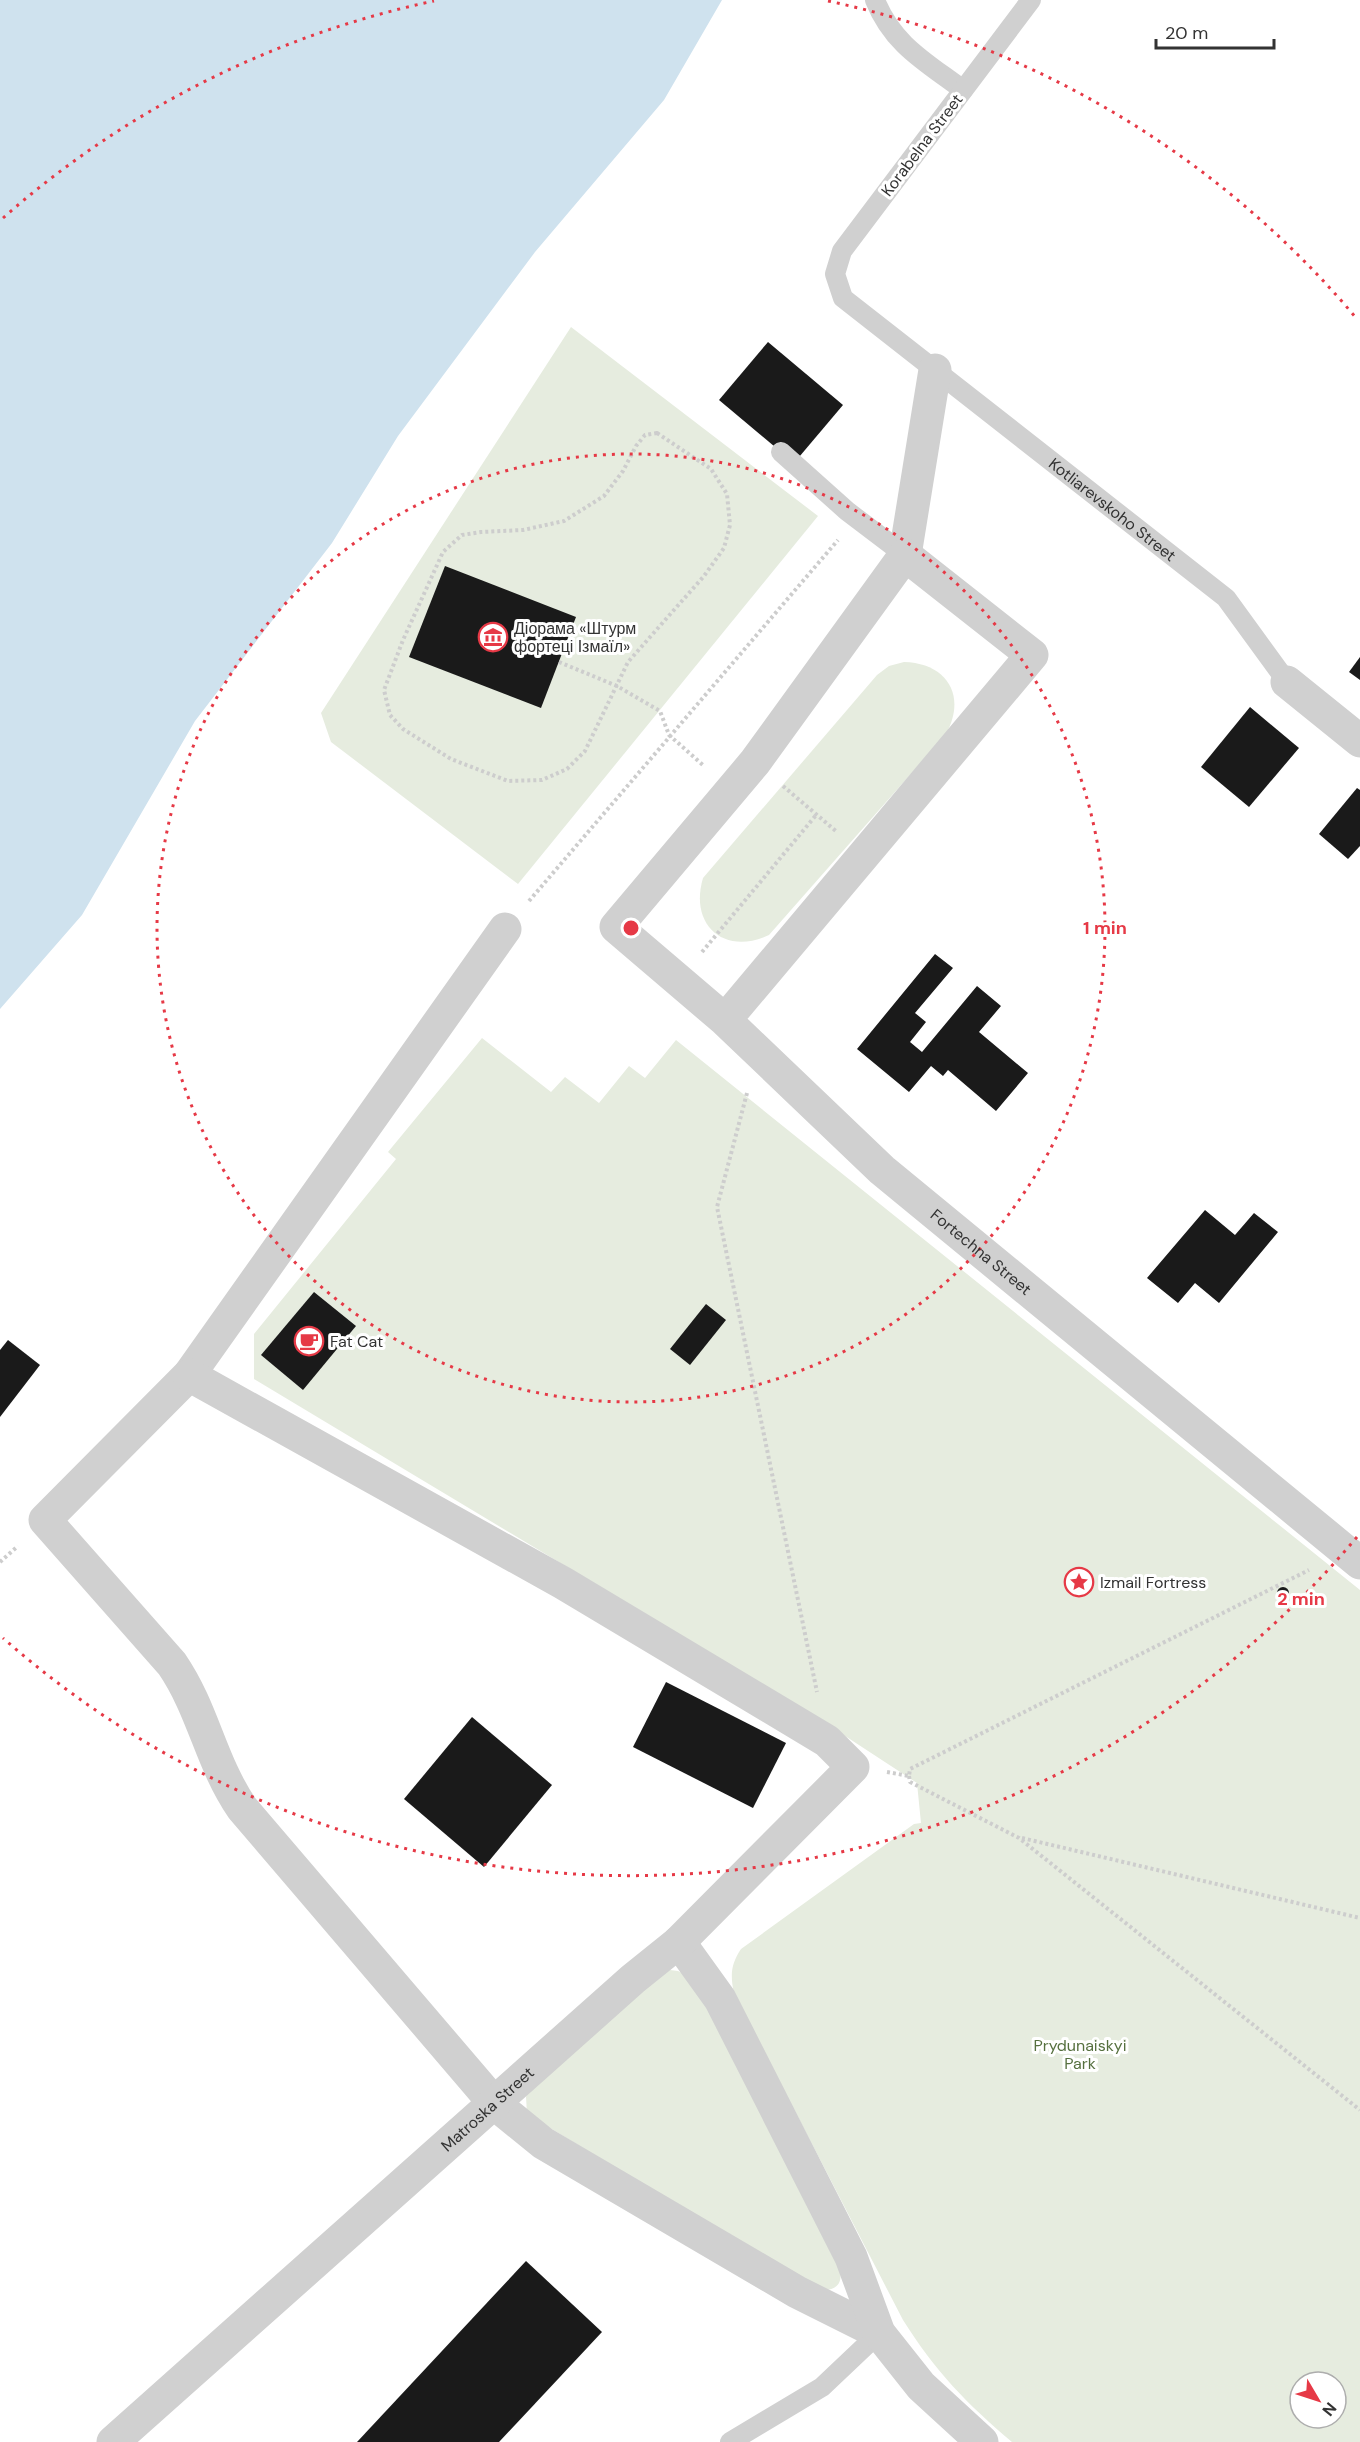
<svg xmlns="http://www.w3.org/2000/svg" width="1360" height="2442" font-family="'DM Sans',sans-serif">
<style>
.green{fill:#e6ecdf;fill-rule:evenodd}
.water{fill:#cfe2ee}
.building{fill:#1a1a1a}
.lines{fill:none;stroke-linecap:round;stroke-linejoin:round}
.path{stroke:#cdcdcd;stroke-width:4;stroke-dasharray:3 3;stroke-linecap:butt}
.lane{stroke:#d0d0d0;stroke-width:20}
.street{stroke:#d0d0d0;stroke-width:33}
.ring{fill:none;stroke:#e63946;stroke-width:3;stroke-dasharray:3 6}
.labels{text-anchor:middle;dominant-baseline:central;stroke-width:6;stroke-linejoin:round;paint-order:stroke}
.street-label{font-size:16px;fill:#333;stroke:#fff}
.poi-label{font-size:16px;fill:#333;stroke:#fff;text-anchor:start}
.park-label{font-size:16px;fill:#56703f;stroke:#fff}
.centre{fill:#e63946;stroke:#fff;stroke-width:3}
.ring-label{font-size:18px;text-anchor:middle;font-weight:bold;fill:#e63946;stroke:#fff;stroke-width:6;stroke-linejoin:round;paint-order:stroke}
</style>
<rect width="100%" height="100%" fill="#fff"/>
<g class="green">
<polygon points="571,327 818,516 518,884 331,742 321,713"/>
<path d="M904,662c43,1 63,34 42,72l-177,201c-45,21 -80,-10 -66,-57l174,-203 12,-9z"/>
<path d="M482,1038l69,54 14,-15 34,26 30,-37 16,12 31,-38 684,550v852h-348c-45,-38 -77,-71 -109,-122l-169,-327c-4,-18 -3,-29 7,-44l173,-125 7,-1 -4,-40 -107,-70 -556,-334v-45l142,-175 -8,-7zM1300,2382h36v36h-36z"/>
<path d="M670,1970l8,1 14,7 147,290c6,18 -7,25 -23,21l-289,-175 -1,-17 3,-8 126,-114z"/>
</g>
<polygon class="water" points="0,0 722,0 664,100 535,252 398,436 332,543 195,721 82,915 0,1009"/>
<g class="building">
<polygon points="768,342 843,405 794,463 719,400"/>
<polygon points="445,566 576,617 541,708 409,657"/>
<polygon points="1360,657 1360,680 1349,672"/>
<polygon points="1250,707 1299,748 1249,807 1201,767"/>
<polygon points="1357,788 1360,790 1360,846 1348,859 1319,834"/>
<polygon points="935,954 953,968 915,1013 926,1022 910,1042 922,1052 977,986 1001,1006 979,1032 1028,1073 996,1111 948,1070 943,1076 931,1066 909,1092 857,1049"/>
<polygon points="1205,1210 1235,1235 1254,1213 1278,1232 1219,1303 1195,1283 1178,1303 1147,1278"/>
<polygon points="314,1292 356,1326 303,1390 261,1355"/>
<polygon points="706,1304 726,1320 690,1365 670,1349"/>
<polygon points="8,1340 40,1365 0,1417 0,1350"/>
<circle cx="1283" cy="1593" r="6"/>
<polygon points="666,1682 786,1743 753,1808 633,1747"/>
<polygon points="472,1717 552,1785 484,1867 404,1799"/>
<polygon points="526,2261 602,2332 499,2442 357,2442"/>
</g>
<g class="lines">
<g class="path">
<polygon points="657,433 711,469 727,494 730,525 724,548 704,576 628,662 585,751 567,769 542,780 508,781 451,759 403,729 390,715 384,690 403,640 443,552 462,535 481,532 523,530 564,521 604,496 623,471 636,446 645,435"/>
<polyline points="559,662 617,686 660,711 669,735 704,766"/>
<polyline points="783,786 837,832"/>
<polyline points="529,901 838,540"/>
<polyline points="702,952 817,814"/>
<polyline points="747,1093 717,1207 817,1692"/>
<polyline points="0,1562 18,1546"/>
<polyline points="887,1772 909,1776 910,1769 1309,1570"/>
<polyline points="909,1776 910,1782 1019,1838 1360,2110"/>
<polyline points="1022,1838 1360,1918"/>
</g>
<g class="lane">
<path d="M875,0c18,45 51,62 88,90"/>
<path id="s1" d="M1031,0l-189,251 -7,23 8,24 383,300 61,84"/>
<polyline points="781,452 847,511 905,555"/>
<polyline points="730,2442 822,2387 879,2333"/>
</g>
<g class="street">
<polyline points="905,555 935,370"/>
<polyline points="1287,682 1360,741"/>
<path d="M505,929l-316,446 -144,145 127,144c32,47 38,97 70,144l253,296 48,39 254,149 82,41"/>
<path id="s2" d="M725,1020l307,-365 -127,-100 -150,207 -139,165 109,93 157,150 478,393"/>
<polyline points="679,1942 720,1999 851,2257 879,2333 921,2386 982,2442"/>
<path id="s3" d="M113,2442l520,-463 46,-37 174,-175 -26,-26 -264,-158 -374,-208"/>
</g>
</g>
<g class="ring">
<circle cx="631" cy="928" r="474"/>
<path d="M1357 1537A948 948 0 0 1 3 1638M3 218A948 948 0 0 1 434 1M828 1A948 948 0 0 1 1357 319"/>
</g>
<defs>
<g id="museum-ring" transform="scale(1.5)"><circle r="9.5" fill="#fff" stroke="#e63946" stroke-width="1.5"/><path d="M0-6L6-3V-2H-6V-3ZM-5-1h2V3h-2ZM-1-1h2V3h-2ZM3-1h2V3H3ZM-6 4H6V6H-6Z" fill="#e63946"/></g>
<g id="cafe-ring" transform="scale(1.5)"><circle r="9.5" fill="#fff" stroke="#e63946" stroke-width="1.5"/><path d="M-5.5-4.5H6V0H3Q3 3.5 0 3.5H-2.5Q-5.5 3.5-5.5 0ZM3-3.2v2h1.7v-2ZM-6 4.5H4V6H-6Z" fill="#e63946"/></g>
<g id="sight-ring" transform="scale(1.5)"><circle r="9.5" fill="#fff" stroke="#e63946" stroke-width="1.5"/><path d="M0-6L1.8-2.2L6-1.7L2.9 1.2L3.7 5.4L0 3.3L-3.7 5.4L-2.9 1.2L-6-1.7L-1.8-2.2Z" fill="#e63946"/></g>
</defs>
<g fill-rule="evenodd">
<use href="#museum-ring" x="493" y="637"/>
<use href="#cafe-ring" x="309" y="1341"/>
<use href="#sight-ring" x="1079" y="1582"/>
</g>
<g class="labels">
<g class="street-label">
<text transform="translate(922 145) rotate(-53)">Korabelna Street</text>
<text stroke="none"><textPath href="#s1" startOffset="706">Kotliarevskoho Street</textPath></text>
<text stroke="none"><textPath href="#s2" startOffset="1599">Fortechna Street</textPath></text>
<text stroke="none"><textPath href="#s3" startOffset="501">Matroska Street</textPath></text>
</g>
<g class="poi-label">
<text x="514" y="628">Діорама «Штурм<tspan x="514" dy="18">фортеці Ізмаїл»</tspan></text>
<text x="330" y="1341">Fat Cat</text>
<text x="1100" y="1582">Izmail Fortress</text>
</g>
<g class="park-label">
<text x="1080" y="2045">Prydunaiskyi<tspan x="1080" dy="18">Park</tspan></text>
</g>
</g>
<circle cx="631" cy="928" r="9" class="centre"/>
<g class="ring-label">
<text x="1105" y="934">1 min</text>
<text x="1301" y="1605">2 min</text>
</g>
<g transform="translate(1318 2400) rotate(129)"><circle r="28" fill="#ffffff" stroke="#adadad" stroke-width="1.5"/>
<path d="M0-4.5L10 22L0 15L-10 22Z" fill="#e63946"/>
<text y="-9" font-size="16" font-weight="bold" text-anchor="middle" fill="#333333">N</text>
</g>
<path d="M1156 39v9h118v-9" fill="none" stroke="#333333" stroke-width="3"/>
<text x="1165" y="39" font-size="18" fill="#333333" stroke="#ffffff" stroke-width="4.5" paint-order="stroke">20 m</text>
</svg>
